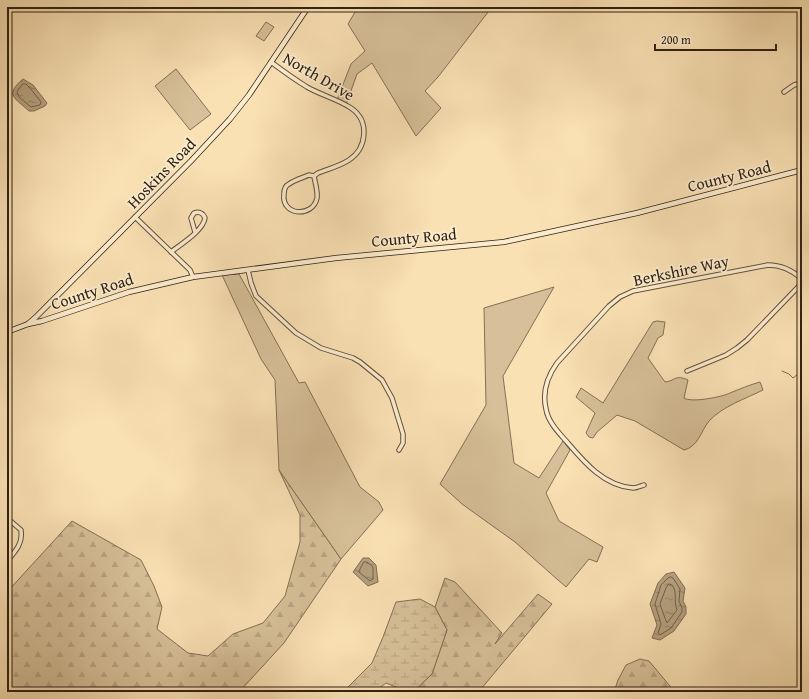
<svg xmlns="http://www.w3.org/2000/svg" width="809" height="699" font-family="'Gentium Book Plus',serif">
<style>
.forest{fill:url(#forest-firs);stroke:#827056}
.wetland{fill:url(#wetland-marsh);stroke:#827056}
.green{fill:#d7c099;stroke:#827056}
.water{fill:url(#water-ripples);stroke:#7f6d54}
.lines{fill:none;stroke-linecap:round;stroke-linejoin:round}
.shore{stroke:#726049;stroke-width:1}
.stream{stroke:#7f6d54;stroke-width:1}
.street-casing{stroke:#61513c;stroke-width:5.5}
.secondary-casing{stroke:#2e2114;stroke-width:6}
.street{stroke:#fcecce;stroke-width:3.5}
.secondary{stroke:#fcecce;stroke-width:4.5}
.labels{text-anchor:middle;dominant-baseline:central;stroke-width:3.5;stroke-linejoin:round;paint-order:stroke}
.street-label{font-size:16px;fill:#2e2114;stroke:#fcecce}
</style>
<defs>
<pattern id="forest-firs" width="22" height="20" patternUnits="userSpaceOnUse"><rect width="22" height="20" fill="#d7c099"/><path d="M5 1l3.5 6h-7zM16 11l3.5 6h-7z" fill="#b9a583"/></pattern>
<pattern id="wetland-marsh" width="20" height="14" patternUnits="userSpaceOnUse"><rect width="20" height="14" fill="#d7c099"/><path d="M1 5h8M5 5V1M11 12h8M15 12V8" fill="none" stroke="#b9a583"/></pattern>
<pattern id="water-ripples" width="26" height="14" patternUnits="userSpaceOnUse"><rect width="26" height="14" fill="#b5a07e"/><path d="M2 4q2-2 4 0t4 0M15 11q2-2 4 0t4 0" fill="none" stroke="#948266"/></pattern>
</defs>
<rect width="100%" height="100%" fill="#fae1b4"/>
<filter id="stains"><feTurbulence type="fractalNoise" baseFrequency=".005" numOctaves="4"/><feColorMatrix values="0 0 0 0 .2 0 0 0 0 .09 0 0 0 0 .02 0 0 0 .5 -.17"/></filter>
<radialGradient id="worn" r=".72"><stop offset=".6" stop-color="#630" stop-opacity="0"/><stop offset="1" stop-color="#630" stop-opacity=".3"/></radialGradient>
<g class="forest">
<polygon points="279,470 341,559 284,643 239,692 7,692 7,592 72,521 141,560 154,586 162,607 157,629 188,653 208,656 233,634 263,623 285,596 300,542 300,515"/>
<polygon points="445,578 455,582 502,633 495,644 538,594 552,604 481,689 482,692 413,692 432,674 447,630 435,607"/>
<polygon points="640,659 649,661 675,692 614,692 618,680 626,665"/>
</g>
<polygon class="wetland" points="420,599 435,607 447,630 432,674 413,692 408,692 386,683 374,692 343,692 372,663 383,637 396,602"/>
<g class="green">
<polygon points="358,7 492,7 438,77 425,91 441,108 416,136 372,63 357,74 346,105 337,100 351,64 365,51 348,24"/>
<polygon points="266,22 274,27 264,41 256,36"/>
<polygon points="176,69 211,114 190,130 155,86"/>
<polygon points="239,274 299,383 305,382 360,487 379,502 383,510 341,559 279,470 275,380 261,359 222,275"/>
<polygon points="554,287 503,376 514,463 539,478 563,441 570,450 546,493 559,521 603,547 597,562 589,559 566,587 515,542 462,504 440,484 486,405 484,308"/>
<path d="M657,321l8,1 -2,13 -5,3 -10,20 17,24c10,-1 10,-8 23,-2l-4,18c7,5 38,-1 46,-5 10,-4 19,-8 30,-11l3,8c-18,9 -40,16 -54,31 -8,10 -11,26 -25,29l-49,-29 -18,-6 -20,17 -4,6 -4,-1 -3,-4 9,-20 -19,-16 5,-9 22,15 50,-81z"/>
</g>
<g class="water">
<path d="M23,79l10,6 14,18 -2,3 -11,5h-5c-14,-13 -25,-16 -6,-32z"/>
<polygon points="363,558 369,558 376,565 378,582 368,586 353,572"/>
<polygon points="674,572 685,588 683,601 686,607 686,614 674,631 660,640 652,638 657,625 650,604 658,583 666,574"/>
</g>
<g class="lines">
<g class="shore">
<polygon points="23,84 26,84 30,88 41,102 40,105 31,107 19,97 17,92"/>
<polygon points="364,562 367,562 373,567 373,579 370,581 359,572"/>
<polygon points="671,577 673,578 680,589 679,601 682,608 682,612 671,628 660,635 658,633 661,624 655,604 661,585 668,578"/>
<path d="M669,584l3,1c6,8 1,14 5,25l-10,13 -1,-2 -6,-17 6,-16z"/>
</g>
<polyline class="stream" points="782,371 789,374 793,378 802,371"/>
<g class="street-casing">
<g id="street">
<polyline points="298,7 305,11"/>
<path d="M271,62c12,9 23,17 36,25 14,8 30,12 44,21 19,13 16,40 -2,52 -9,6 -21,9 -31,13l-4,3"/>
<polyline points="784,92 794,85 802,83"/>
<path d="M309,175l5,1c1,7 4,15 3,22 -4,20 -36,18 -33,-4 0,-4 1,-8 5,-10 5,-4 13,-6 20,-9z"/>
<polyline points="135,217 190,270 193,277"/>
<path d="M171,252c10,-8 32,-21 34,-34 -2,-5 -6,-7 -11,-5l-3,5 4,14"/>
<polyline points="248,270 251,283 256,296 296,333 321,348 353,358 360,362 382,380 392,398 403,434 403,443 399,450"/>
<polyline points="687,371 726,355 737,348 747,340 802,283"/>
<path d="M644,485c-3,1 -8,3 -11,3 -29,-2 -49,-26 -66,-46 -8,-9 -19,-20 -21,-33 -4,-17 1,-32 11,-46l52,-57 11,-9 13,-6 135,-26c14,0 24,5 34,14"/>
<path d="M7,518l14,12c2,13 -5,21 -14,31"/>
<polyline points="290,692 291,692"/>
</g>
</g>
<g class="secondary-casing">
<g id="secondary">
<polyline points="28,324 42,321 129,292 193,277 336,258 504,242 637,213 802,170"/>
<polyline points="7,332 28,324 36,317 191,161 230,119 249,95 308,7"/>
</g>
</g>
<use href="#street" class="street"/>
<use href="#secondary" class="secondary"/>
</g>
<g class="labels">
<g class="street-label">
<text transform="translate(319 76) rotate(30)">North Drive</text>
<text transform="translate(161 173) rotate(-46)">Hoskins Road</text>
<text transform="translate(729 176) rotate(-14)">County Road</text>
<text transform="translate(414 237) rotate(-5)">County Road</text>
<text transform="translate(681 270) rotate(-12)">Berkshire Way</text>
<text transform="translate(92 291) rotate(-18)">County Road</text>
</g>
</g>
<rect width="809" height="699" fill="none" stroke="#fae1b4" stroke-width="24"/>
<rect x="8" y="8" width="793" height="683" fill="none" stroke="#2e2114" stroke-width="2"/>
<rect x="12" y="12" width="785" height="675" fill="none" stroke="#2e2114"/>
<path d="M655 44v6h121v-6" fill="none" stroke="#2e2114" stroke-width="2"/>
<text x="661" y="44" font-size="12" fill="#2e2114" stroke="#fcecce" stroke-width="3" paint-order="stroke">200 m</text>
<rect width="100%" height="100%" filter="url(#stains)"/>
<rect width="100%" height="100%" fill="url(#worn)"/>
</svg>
